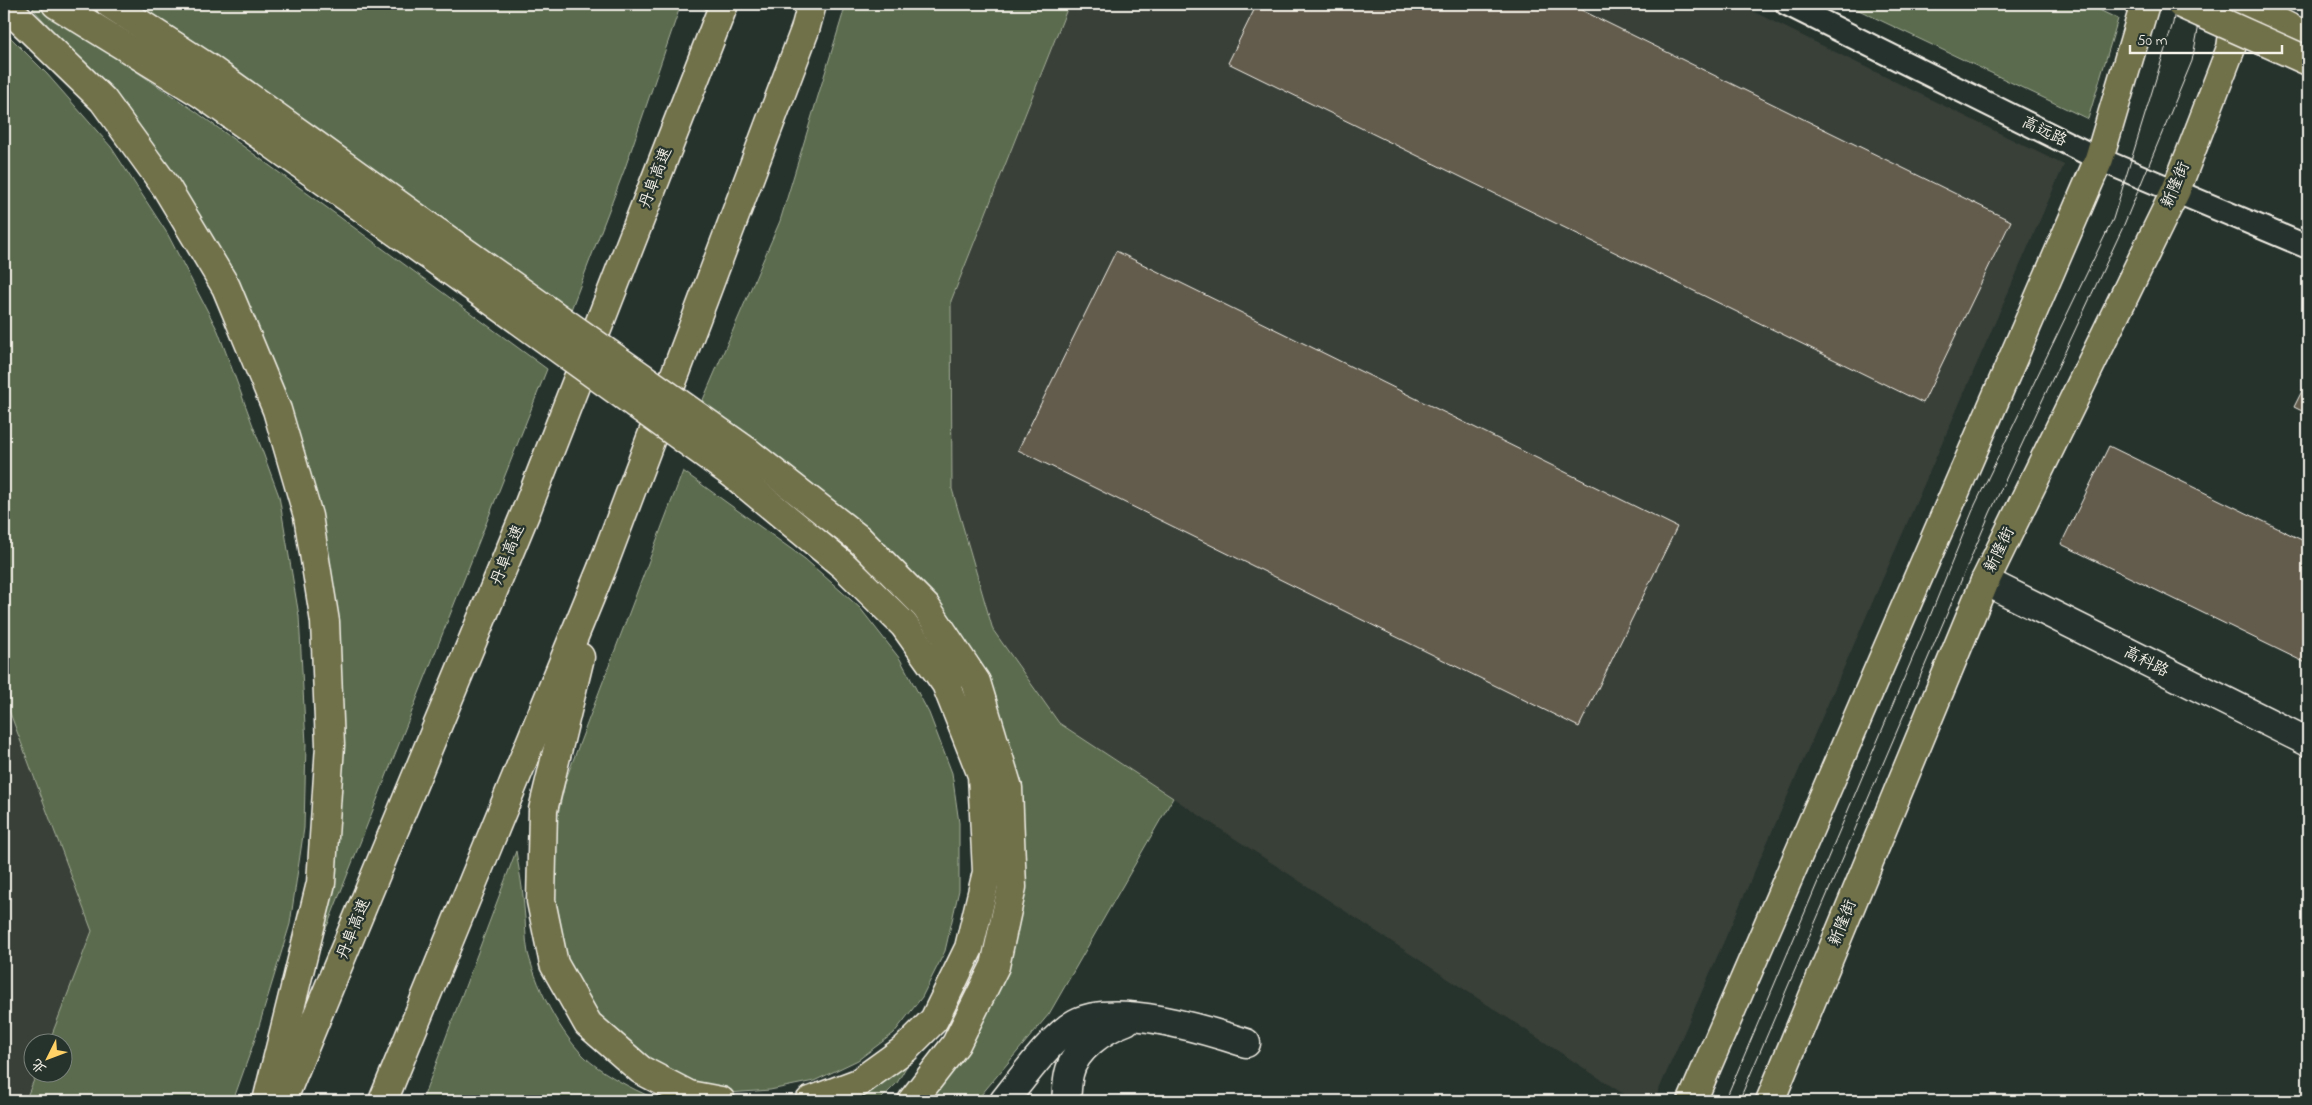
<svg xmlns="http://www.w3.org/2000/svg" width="2312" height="1105" font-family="'Indie Flower','LXGW WenKai TC',sans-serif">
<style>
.built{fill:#393f37}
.green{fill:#5a6c4e;stroke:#a7ae9b}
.building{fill:#645c4e;stroke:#f4f1e8}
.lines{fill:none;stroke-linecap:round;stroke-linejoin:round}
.street-casing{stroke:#f4f1e8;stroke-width:26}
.secondary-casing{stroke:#f4f1e8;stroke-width:31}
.primary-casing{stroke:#f4f1e8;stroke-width:31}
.highway-casing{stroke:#f4f1e8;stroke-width:31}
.street{stroke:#26332d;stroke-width:22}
.secondary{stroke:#26332d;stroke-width:28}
.primary{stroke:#70704a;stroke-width:28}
.highway{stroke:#70704a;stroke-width:28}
.tram{stroke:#f4f1e8;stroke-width:1}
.highway-bridge-casing{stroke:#f4f1e8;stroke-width:31;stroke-linecap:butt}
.highway-bridge{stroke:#70704a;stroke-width:28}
.labels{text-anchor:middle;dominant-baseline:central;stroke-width:4.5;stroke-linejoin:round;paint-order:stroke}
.street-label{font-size:16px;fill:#f4f1e8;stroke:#26332d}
</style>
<rect width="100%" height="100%" fill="#26332d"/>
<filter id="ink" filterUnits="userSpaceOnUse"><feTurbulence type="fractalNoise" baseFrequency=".02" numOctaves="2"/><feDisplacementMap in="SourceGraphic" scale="10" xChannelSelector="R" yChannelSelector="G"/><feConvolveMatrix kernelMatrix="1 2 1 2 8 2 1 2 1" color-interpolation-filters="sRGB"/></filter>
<g filter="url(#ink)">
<g class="built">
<polygon points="1069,4 1738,4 2064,165 1654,1101 1634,1101 1059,723 993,630 952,489 951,301"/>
<polygon points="4,697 92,931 49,1042 32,1042 32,1072 37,1073 25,1101 4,1101"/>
</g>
<g class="green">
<polygon points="36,4 195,111 547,369 328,924 315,950 340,756 289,425 90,72 33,9"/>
<polygon points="132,4 681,4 625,168 569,315 317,127"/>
<polygon points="846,4 1069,4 951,301 952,489 993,630 1059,723 1173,798 1049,1014 976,1101 926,1101 984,1008 1014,801 935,607 699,409 780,221"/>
<polygon points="1846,4 2087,4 2118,19 2088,119"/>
<polygon points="4,31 47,74 111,147 167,233 218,331 279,496 299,616 306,744 304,828 290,924 255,1039 233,1101 25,1101 37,1073 62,1072 62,1042 49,1042 92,931 4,697"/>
<polygon points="683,471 805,559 860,608 900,659 929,713 952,773 959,823 959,890 945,951 922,997 894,1033 858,1060 814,1081 770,1090 729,1093 687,1082 650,1065 586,1005 559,943 551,904 554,832 566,779"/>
<path d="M516,851c3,19 7,37 8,56 2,15 1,32 4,46 10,38 36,91 69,114 20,14 41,25 64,34h-239z"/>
<polygon points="913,1055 897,1083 879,1101 842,1101"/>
</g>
<g class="building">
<polygon points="1257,4 1569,4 2011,221 1923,403 1228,63"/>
<polygon points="1116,251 1677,527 1579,727 1018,450"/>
<polygon points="2308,379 2308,414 2294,407"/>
<polygon points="2109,446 2308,543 2308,664 2061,544"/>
</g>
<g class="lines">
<g class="street-casing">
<polyline id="street" points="1787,4 2099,159 2308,247"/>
</g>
<g class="secondary-casing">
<g id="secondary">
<polyline points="1985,581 2308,742"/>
<path d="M1004,1101c18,-22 47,-64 72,-78 39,-21 130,7 170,20"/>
<path d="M1066,1101c1,-9 1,-18 3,-27 5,-25 35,-45 57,-53"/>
</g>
</g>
<g class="primary-casing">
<g id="primary">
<polyline points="1692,1101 2099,159 2145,4"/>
<polyline points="1770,1101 1985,581 2176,190 2231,48 2237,5"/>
</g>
</g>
<g class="highway-casing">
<g id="highway">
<polyline points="4,4 103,100 166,187 226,287 277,410 308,516 325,622 330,745 321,883 267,1101"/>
<polyline points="56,4 202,94 427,254"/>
<polyline points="110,4 210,69 438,233"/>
<polyline points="2242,4 2308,37"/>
<polyline points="748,452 859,539 926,607 976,682 1008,788 1012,887 995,966 956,1044 912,1101"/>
<polyline points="734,475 843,565 904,625 946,684 982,775 987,872 969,948 934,1020 905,1049 858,1083 810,1101"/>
<polyline points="580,657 543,810 541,901 554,964 588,1024 641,1070 689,1095 721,1101"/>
<polyline points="282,1101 525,514 724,4"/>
<polyline points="383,1101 602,568 805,30 812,4"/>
</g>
</g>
<use href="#street" class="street"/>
<use href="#secondary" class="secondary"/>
<use href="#primary" class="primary"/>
<use href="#highway" class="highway"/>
<g class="tram">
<polyline points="1725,1101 1924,631 1975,505 2113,219 2173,23 2176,4"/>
<polyline points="1739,1101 1990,513 2123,227 2192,61 2203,4"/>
</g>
<g class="highway-bridge-casing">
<g id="highway-bridge">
<polyline points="2181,4 2308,61"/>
<polyline points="438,233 748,452"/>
<polyline points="427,254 734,475"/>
</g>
</g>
<use href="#highway-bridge" class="highway-bridge"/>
</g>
</g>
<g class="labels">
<g class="street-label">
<text transform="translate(2044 132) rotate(26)">高远路</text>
<text transform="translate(656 178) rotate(-69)">丹阜高速</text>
<text transform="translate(2176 185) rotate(-67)">新隆街</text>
<text transform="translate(2000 550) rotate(-64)">新隆街</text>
<text transform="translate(508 555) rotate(-68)">丹阜高速</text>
<text transform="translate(2146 662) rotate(27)">高科路</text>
<text transform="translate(1843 923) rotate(-68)">新隆街</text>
<text transform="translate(354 929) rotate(-68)">丹阜高速</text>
</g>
</g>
<rect width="2312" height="1105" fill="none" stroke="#26332d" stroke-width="20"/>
<rect x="10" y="10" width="2292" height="1085" fill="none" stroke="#f4f1e8" stroke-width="2" filter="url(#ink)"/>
<g transform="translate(48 1058) rotate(228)"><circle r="24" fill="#26332d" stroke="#787f78"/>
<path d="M0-4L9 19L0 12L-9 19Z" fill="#ffd166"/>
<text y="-8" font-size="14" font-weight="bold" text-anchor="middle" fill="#f4f1e8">北</text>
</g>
<path d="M2130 45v8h152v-8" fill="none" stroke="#f4f1e8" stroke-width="2.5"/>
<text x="2137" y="45" font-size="15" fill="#f4f1e8" stroke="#26332d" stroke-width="4" paint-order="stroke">50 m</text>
</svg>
